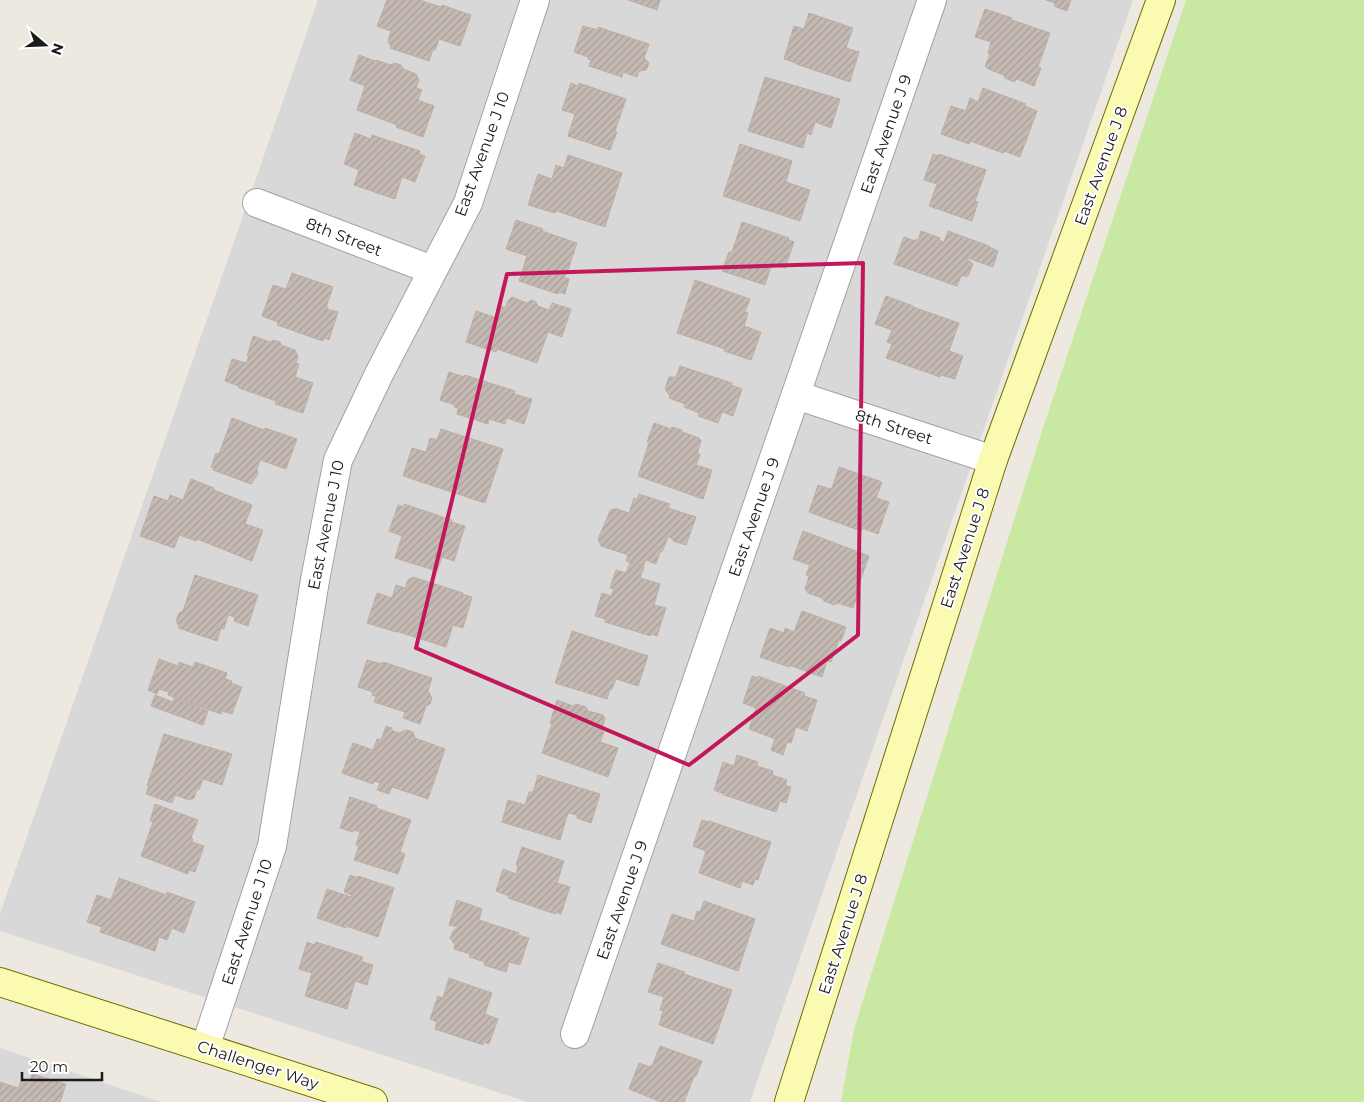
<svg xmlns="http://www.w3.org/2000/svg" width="1364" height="1102" font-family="Montserrat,sans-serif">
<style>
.residential{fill:#d9d8d8}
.grass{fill:#c9e9a3}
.building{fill:url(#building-hatch);stroke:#bfada2}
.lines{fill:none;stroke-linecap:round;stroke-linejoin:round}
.street-casing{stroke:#a2a2a2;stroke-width:30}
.secondary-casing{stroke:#6b7102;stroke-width:30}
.street{stroke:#fff;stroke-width:28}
.secondary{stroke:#fafab0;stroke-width:28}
.marked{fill:none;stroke:#c2185b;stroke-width:4;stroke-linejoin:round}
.labels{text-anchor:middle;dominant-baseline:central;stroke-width:4;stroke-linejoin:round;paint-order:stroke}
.street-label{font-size:16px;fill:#1b1b1b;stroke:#fff}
</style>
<defs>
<pattern id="building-hatch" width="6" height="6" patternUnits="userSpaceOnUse" patternTransform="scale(1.25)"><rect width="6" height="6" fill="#c4bab3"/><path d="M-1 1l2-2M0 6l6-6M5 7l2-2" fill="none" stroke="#a89f99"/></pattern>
</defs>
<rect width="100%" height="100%" fill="#ede8e0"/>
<g class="residential">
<polygon points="318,0 1133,0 750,1102 528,1102 0,931 0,914"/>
<polygon points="0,1048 161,1102 0,1102"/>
</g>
<polygon class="grass" points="1186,0 1364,0 1364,1102 841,1102 854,1029 1042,431"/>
<g class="building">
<polygon points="387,0 419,0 441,7 442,5 471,15 460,46 439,39 435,50 433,49 429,61 390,48 391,46 388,42 390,33 393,32 377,26"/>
<polygon points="628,0 660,0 657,10"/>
<polygon points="1046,0 1071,0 1067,11 1054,6 1055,3"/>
<polygon points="985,9 1012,18 1012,20 1050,33 1038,67 1041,68 1034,86 1017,79 1014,82 1005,78 1004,75 988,69 985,66 990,54 988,53 991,42 975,37"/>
<polygon points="809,13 853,28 846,48 859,52 850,82 796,64 796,63 784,59 794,26 804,29"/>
<polygon points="583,26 598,30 598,27 649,44 644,58 649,63 646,70 639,71 637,77 623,72 622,77 589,66 591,60 588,59 588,57 574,52"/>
<polygon points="359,55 375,61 376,60 391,65 395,63 401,65 403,69 416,74 419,80 416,88 422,90 418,100 434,106 423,137 396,127 397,125 357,110 365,86 350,80"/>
<polygon points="765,77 840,99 831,128 815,122 811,135 807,133 803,148 748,131"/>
<polygon points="571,83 578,86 579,83 626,99 615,131 617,132 610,150 568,136 575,114 562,110"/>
<polygon points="983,88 1026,104 1025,106 1037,111 1020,157 1004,151 1003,153 970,141 969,144 941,134 951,106 966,111 970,98 978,102"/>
<polygon points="355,133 371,139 372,135 420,151 419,154 425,156 415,182 402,177 395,199 354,185 359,170 344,164"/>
<polygon points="740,144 792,161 786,182 810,190 800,221 723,196"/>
<polygon points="933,154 939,156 939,154 986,170 975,201 978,202 972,221 929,206 937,184 924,180"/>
<polygon points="568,155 622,173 605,227 556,211 555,213 528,205 538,174 552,179 556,165 564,168"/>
<polygon points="516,220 543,229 542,231 577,243 568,270 567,270 564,278 569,279 565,294 559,292 558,294 519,281 527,256 506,249"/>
<polygon points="742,222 789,238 788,240 794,242 785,268 772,263 765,285 722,271 729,252 732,252"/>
<polygon points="921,231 940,238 939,240 944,242 948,231 989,246 989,247 998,251 993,267 968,258 967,259 973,264 968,276 961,276 957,286 894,264 904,237 915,241 916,239 918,240"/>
<polygon points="292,273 333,287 326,307 328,307 327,309 338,312 329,340 324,338 323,341 277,325 278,322 262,316 273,285 286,289"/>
<polygon points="695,280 750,299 745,312 748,313 744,326 761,332 751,360 724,351 725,349 677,333"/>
<polygon points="886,296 913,306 913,307 959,323 949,351 963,356 955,379 941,375 940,377 886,358 892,344 887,342 892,330 875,324"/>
<polygon points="512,297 527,303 532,300 536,302 538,306 549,310 552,303 571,309 562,337 548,332 537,363 497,349 496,352 466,342 476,311 497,318 501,306 505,308 508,301"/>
<polygon points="253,336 270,342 274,340 280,342 281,345 295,350 298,356 296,363 299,364 295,377 313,383 303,413 275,404 276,401 239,388 239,386 225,381 232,359 246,363 249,356 247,356"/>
<polygon points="680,366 732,383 731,385 742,389 733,416 722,412 718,423 698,416 699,413 684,407 685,404 669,398 670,396 665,389 669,377 676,377"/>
<polygon points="449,372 464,377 465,375 515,391 514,394 532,399 524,424 507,418 505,424 489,419 488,424 457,414 458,408 454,407 455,405 440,400"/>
<polygon points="232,418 264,430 265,428 297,439 286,469 260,460 257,470 258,473 256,477 253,481 251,484 213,470 214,468 211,467 216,453 219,454"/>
<polygon points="654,423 671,429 672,427 682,430 682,432 699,438 701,441 697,454 700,454 696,465 712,470 703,499 638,476 649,443 647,442"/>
<polygon points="441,429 503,449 485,503 403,476 412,448 426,452 430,438 437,440"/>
<polygon points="839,467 882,482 876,498 889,502 878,534 862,528 861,531 809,512 818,485 830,489 832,488"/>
<polygon points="191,479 214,488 214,490 252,505 245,524 263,530 252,561 197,539 196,541 179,535 174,548 140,536 154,496 168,501 170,495 183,500"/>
<polygon points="639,494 670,504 668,508 696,517 686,545 673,541 673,539 668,537 662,552 660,552 656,564 646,560 643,566 626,561 628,555 601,546 598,539 610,511 612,509 617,509 629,513 634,498 637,499"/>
<polygon points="404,504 452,520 451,522 465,526 454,561 442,557 437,571 395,558 402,536 389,531 398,505 404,507"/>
<polygon points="803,531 869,556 857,590 859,591 853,608 838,603 834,605 824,601 822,598 808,593 805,589 809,576 806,575 810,565 793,559"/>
<polygon points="630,563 644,567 640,578 660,584 654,605 666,608 657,636 652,634 651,636 605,622 605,619 595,616 602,593 611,596 614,589 610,588 616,570 626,573"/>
<polygon points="195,575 258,595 248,626 234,621 235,617 228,615 224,629 221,628 217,641 178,628 179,626 176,621 179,613 183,611"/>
<polygon points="413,577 463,593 462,594 472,597 463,628 453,625 446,647 396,631 396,632 367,623 377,593 392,598 396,585 405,588 408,580"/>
<polygon points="802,611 846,627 841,641 839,640 831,662 827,661 822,677 789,665 789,667 760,657 770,628 784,633 785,628 794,632"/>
<polygon points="572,631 648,656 638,686 616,679 612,689 610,689 607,699 555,683"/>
<polygon points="159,659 178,666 179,662 193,667 195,662 227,673 225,679 232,681 231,683 242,687 232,714 222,711 221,714 168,695 169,692 159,689 157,694 148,690"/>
<polygon points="367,660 382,664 383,662 432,678 428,691 432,698 430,704 426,706 420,724 403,718 405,712 374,702 376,696 372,695 373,692 358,687"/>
<polygon points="752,676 758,678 758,676 805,693 804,696 817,700 807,731 796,727 791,743 787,742 783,755 771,750 775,739 749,729 756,708 743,703"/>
<polygon points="155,695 173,702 174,698 208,711 203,725 151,706"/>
<polygon points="557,700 573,706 576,704 586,707 588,711 603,715 605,719 601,731 604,732 600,742 618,748 608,777 542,753 552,724 550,723"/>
<polygon points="386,726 392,728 391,730 399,733 406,730 413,732 415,738 445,749 428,799 392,787 389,794 377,790 380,783 374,781 373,784 342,773 353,743 373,750 377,739 381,740"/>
<polygon points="164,734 232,754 222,785 203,779 199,790 197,789 194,798 189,800 175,795 172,803 146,794 149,786 147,786"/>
<polygon points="737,755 758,762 757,766 773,771 772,775 787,780 785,785 791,787 786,803 780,801 776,812 724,795 724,794 714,790 723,762 734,766"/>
<polygon points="538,775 600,794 591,823 577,818 577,815 568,813 560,840 502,822 508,800 525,805 529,792 533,792"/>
<polygon points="350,797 377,806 376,808 411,820 400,852 405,854 398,874 354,860 359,846 356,845 360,832 354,830 353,832 340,828"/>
<polygon points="155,804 198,820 191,838 193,839 192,842 204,846 195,872 189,870 188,874 141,856 153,822 150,821"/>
<polygon points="702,820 708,822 709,821 771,842 758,880 755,879 753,885 742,881 740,888 699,873 706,851 693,846"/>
<polygon points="522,847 564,861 557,883 570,887 561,914 556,912 555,914 508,898 509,896 496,891 503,869 516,874 518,866 516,865"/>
<polygon points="350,875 358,878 358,876 394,888 378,937 346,926 346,928 317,918 327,889 351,897 352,895 344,892"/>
<polygon points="119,878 166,895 167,892 195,902 184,933 172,928 167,940 159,937 155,951 100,932 102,927 87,922 97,895 111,900"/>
<polygon points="457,900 482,909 479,920 519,933 518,935 529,938 520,965 509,962 506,972 484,965 485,962 469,957 470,954 454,949 455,945 450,938 454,930 459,927 449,925"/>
<polygon points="704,901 755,919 738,971 661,944 672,914 694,921 697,911 700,912"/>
<polygon points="307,942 314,945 316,942 363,957 361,961 373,965 367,985 355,981 347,1009 305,996 312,973 299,969"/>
<polygon points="658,963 685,972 684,974 732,990 713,1044 659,1025 663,1011 660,1010 664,997 648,992"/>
<polygon points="449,978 492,993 485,1014 498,1019 489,1044 484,1042 483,1045 435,1029 437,1022 430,1019 438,996 443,998"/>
<polygon points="660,1046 702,1061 696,1076 694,1076 684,1102 661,1102 629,1089 639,1063 650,1067 651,1065 652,1066"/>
<polygon points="32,1074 66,1084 60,1102 0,1102 0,1082 18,1088 21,1081 29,1083"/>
</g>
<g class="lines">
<g class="street-casing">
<g id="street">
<polyline points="257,203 432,270"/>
<polyline points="796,395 993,460"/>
<polyline points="575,1034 932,0"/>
<polyline points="205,1048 272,846 315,580 338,460 379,374 468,203 535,0"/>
</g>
</g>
<g class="secondary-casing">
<g id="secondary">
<polyline points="0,982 373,1102"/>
<polyline points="789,1102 993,460 1161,0"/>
</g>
</g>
<use href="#street" class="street"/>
<use href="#secondary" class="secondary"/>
</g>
<path class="marked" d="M863,263l-5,372 -169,130 -273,-117 91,-374z"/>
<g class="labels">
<g class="street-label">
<text transform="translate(886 134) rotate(-71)">East Avenue J 9</text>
<text transform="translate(482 154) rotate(-70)">East Avenue J 10</text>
<text transform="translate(1101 166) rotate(-70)">East Avenue J 8</text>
<text transform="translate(344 237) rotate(21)">8th Street</text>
<text transform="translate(894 427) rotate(18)">8th Street</text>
<text transform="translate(754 517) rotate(-71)">East Avenue J 9</text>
<text transform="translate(326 525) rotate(-79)">East Avenue J 10</text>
<text transform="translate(965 548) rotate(-72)">East Avenue J 8</text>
<text transform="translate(622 900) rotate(-71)">East Avenue J 9</text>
<text transform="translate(247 922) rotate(-72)">East Avenue J 10</text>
<text transform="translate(843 934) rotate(-72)">East Avenue J 8</text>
<text transform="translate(258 1065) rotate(18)">Challenger Way</text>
</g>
</g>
<g transform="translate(45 45) rotate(109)" stroke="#ffffff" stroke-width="4" paint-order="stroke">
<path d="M0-4L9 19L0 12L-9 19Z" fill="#1b1b1b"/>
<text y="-8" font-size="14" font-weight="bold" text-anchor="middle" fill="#1b1b1b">N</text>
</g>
<path d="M22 1072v8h80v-8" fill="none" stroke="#1b1b1b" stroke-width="2.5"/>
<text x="30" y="1072" font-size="15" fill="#1b1b1b" stroke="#ffffff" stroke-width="4" paint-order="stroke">20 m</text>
</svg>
